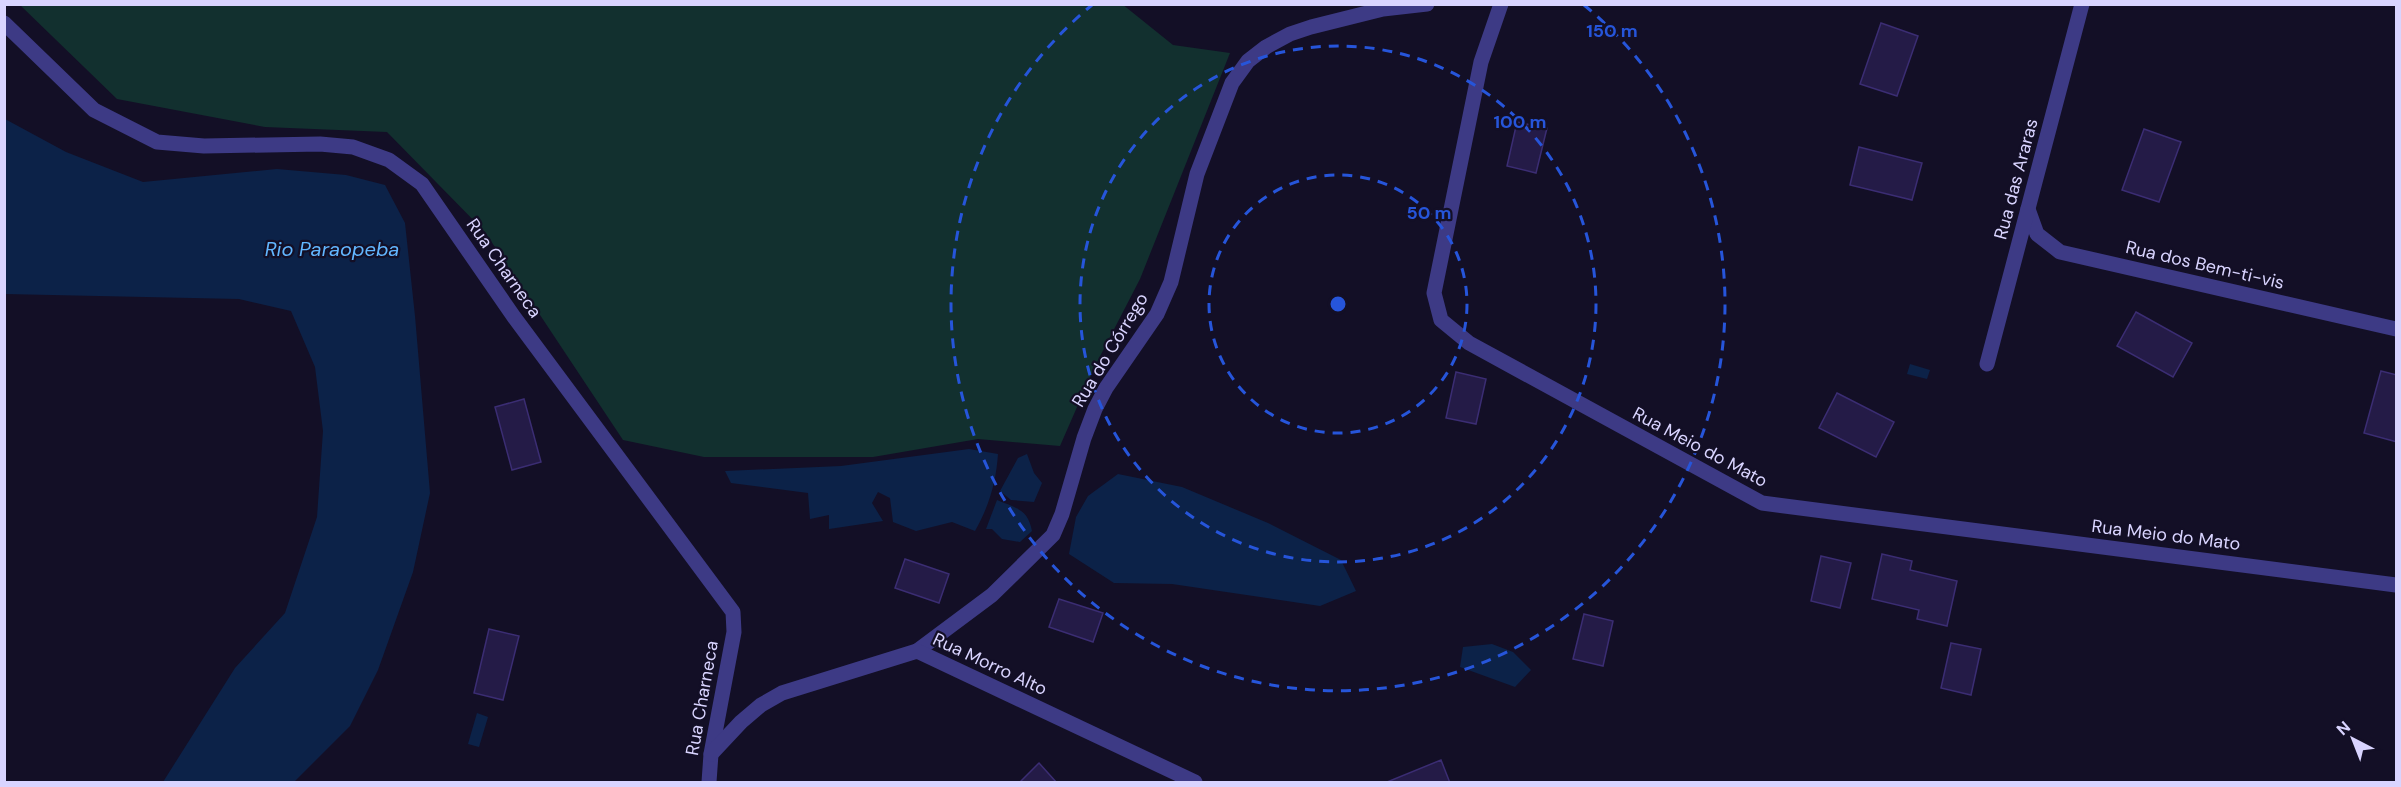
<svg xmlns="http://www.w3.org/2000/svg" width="2401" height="787" font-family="'DM Sans',sans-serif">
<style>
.green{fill:#12302f}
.water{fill:#0c2248}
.building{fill:#241b47;stroke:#3b2d73;stroke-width:1.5}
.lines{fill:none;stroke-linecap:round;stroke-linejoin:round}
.minor{stroke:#3d3a85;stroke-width:15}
.ring{fill:none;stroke:#2655da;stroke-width:3;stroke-dasharray:10 8}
.labels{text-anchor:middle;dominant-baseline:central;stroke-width:4.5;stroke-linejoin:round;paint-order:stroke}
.street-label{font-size:18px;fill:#d9d4ff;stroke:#130f26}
.water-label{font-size:20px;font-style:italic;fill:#62b6ff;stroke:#130f26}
.centre{fill:#2655da;stroke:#130f26;stroke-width:3}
.ring-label{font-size:18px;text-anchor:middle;font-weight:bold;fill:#2655da;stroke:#130f26;stroke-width:4.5;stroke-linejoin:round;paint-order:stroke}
</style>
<rect width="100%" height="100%" fill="#130f26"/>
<polygon class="green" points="1122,4 1173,45 1230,53 1140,279 1095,366 1060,446 978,439 873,457 704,457 623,440 485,232 387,132 265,127 117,99 20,5"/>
<g class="water">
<polygon points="5,119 66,152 143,182 277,169 346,175 385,185 405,223 415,316 430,493 413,572 378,670 350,726 294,782 163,782 235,668 285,613 317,517 323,431 315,367 291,311 239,299 5,294"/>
<polygon points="1910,364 1930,370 1927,379 1907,374"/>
<path d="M969,449l29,5c-2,29 -9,52 -23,77l-23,-9 -36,9 -23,-9 -3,-24 -12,-6 -6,11 11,18 -54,8v-14l-19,4 -2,-26 -77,-10 -6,-12 116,-5z"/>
<polygon points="1027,454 1034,473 1042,483 1034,502 1011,500 1000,491 1018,458"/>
<polygon points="1118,474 1182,487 1268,523 1341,560 1356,591 1320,606 1172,584 1114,583 1069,554 1076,517 1088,496"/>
<path d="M997,500c19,8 31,9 35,31l-12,11 -18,-3 -10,-10h-6z"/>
<polygon points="1492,644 1513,652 1531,670 1515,687 1460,667 1463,647"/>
<polygon points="477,713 488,717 479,747 468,744"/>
</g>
<g class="building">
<polygon points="1881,23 1918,36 1897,96 1860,84"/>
<polygon points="1517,122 1547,128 1536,173 1507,166"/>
<polygon points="2144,129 2181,142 2159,202 2122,190"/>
<polygon points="1859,147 1922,163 1912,200 1850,185"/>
<polygon points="2136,312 2192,343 2173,377 2117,346"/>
<polygon points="2381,371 2397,375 2397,442 2364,433"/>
<polygon points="1456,372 1486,379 1476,424 1446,418"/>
<polygon points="1837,393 1894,422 1876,457 1819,428"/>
<polygon points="524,399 541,462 512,470 495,407"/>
<polygon points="1882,554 1912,561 1910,570 1957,581 1947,626 1917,619 1919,610 1872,599"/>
<polygon points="1821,556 1851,563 1840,608 1811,601"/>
<polygon points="905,559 949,574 939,603 895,588"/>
<polygon points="1059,599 1103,613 1093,642 1049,627"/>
<polygon points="1584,614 1613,621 1603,666 1573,659"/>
<polygon points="489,629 519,636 503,700 474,693"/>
<polygon points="1951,643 1981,649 1971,695 1941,688"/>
<polygon points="1441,760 1450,783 1388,783 1387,782"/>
<polygon points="1039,763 1057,783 1019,783"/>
</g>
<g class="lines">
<g class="minor">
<polyline points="1501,4 1481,62 1434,293 1441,320 1469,343 1762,503 2396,585"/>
<polyline points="4,23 94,110 157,142 204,146 320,144 353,147 389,160 422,184 514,317 733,612 734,632 711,754 709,782"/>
<polyline points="2028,209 2037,234 2060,252 2396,329"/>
<polyline points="1987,364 2082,4"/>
<polyline points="917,651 992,595 1053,535 1062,514 1084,438 1095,409 1106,388 1157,314 1171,282 1197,174 1232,83 1248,61 1266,47 1290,34 1311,27 1383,9 1427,4"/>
<polyline points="711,754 741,722 761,705 782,693 917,651 1195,782"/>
</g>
</g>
<g class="ring">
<circle cx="1338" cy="304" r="129"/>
<circle cx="1338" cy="304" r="258"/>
<path d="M1584 5A387 387 0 1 1 1092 5"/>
</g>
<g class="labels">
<g class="street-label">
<text transform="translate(2016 179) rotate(-75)">Rua das Araras</text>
<text transform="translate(2205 265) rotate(13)">Rua dos Bem-ti-vis</text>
<text transform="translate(504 268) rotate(55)">Rua Charneca</text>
<text transform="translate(1110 350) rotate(-59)">Rua do Córrego</text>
<text transform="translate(1700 447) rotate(28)">Rua Meio do Mato</text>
<text transform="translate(2166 535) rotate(7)">Rua Meio do Mato</text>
<text transform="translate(990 664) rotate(25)">Rua Morro Alto</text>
<text transform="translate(702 698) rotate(-80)">Rua Charneca</text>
</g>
<g class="water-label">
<text x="332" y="249">Rio Paraopeba</text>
</g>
</g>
<circle cx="1338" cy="304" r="9" class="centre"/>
<g class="ring-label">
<text x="1612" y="37">150 m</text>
<text x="1520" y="128">100 m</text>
<text x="1429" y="219">50 m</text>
</g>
<rect width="2401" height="787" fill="none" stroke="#d9d4ff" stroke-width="12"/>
<g transform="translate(2353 739) rotate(318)" stroke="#130f26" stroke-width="4.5" paint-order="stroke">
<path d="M0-4.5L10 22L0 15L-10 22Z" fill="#d9d4ff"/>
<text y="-9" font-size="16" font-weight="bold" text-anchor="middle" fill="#d9d4ff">N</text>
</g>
</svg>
